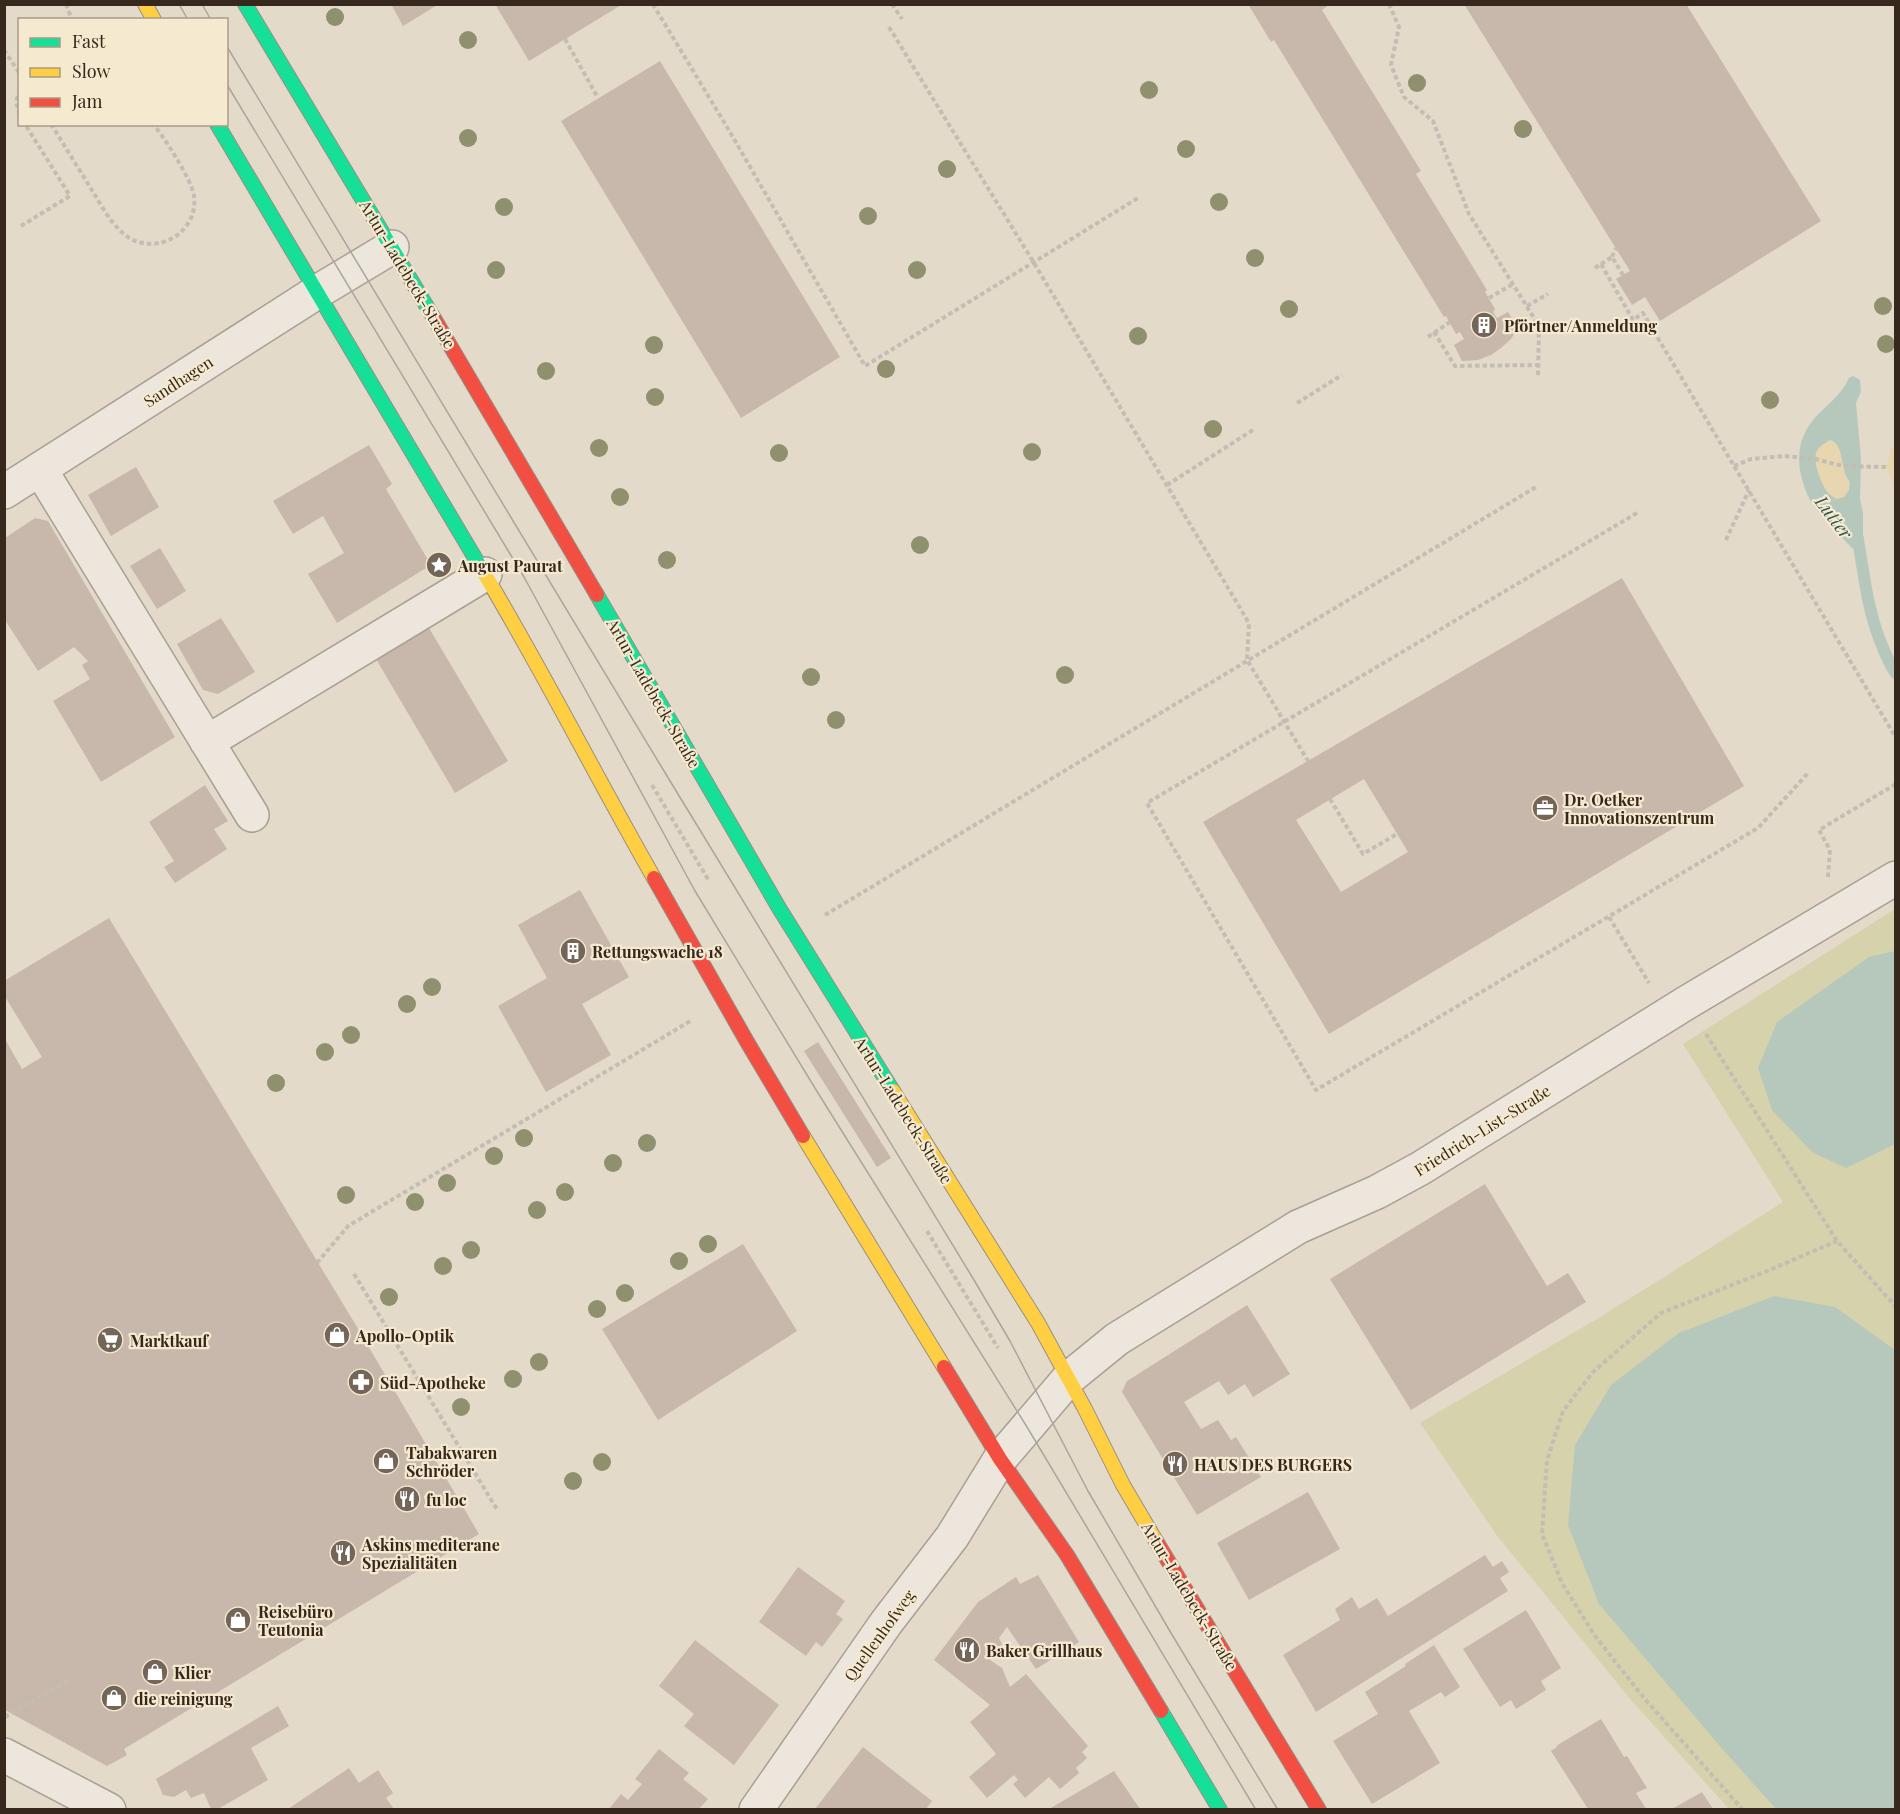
<svg xmlns="http://www.w3.org/2000/svg" width="1900" height="1814" font-family="'Playfair Display',serif">
<style>
.green{fill:#d5d2ac}
.sand{fill:#e8d6b1}
.water{fill:#b6c8bc;fill-rule:evenodd}
.lines{fill:none;stroke-linecap:round;stroke-linejoin:round}
.stream{stroke:#b6c8bc;stroke-width:12}
.building{fill:#c7b8ab;fill-rule:evenodd}
.street-casing{stroke:#a99f94;stroke-width:36}
.fast-casing{stroke:#988f84;stroke-width:16}
.slow-casing{stroke:#988f84;stroke-width:16}
.jam-casing{stroke:#988f84;stroke-width:16}
.path{stroke:#c4bdb3;stroke-width:4;stroke-dasharray:4.5 3;stroke-linecap:butt}
.street{stroke:#ece6dc;stroke-width:33}
.fast{stroke:#16e098;stroke-width:14}
.slow{stroke:#ffcf43;stroke-width:14}
.jam{stroke:#f24e42;stroke-width:14}
.tram{stroke:#aaa59d;stroke-width:1.5}
.tree{fill:#8f906e}
.labels{text-anchor:middle;dominant-baseline:central;stroke-width:4.5;stroke-linejoin:round;paint-order:stroke}
.street-label{font-size:16px;fill:#36281c;stroke:#f5e9cf}
.poi-label{font-size:16px;font-weight:bold;fill:#36281c;stroke:#f5e9cf;text-anchor:start}
.water-label{font-size:18px;font-style:italic;fill:#2b5652;stroke:#f5e9cf}
</style>
<rect width="100%" height="100%" fill="#e4daca"/>
<polygon class="green" points="1895,909 1895,1809 1729,1809 1631,1700 1498,1537 1420,1423 1602,1316 1783,1202 1683,1044"/>
<g class="sand">
<path d="M1829,440c17,4 9,29 21,42l-1,8 -5,8 -7,1c-5,-2 -9,-5 -11,-9 -5,-7 -13,-28 -10,-37 2,-6 9,-10 13,-13z"/>
<polygon points="1895,447 1896,447 1895,489 1886,467 1891,448"/>
</g>
<g class="water">
<path d="M1853,376l7,4 1,12 -5,11 5,56 -1,40 3,14v32l-3,5 -7,-1c-11,-12 -37,-37 -43,-49 -13,-27 -17,-55 3,-80 12,-14 29,-25 36,-42zM1830,440c15,4 9,29 20,42l-1,8 -5,7 -7,2c-4,-2 -9,-5 -11,-9 -5,-7 -13,-28 -10,-37 2,-6 9,-10 14,-13z"/>
<polygon points="1895,951 1895,1144 1846,1168 1812,1152 1772,1110 1758,1068 1777,1022 1869,957"/>
<polygon points="1774,1296 1835,1307 1895,1350 1895,1809 1776,1809 1719,1745 1599,1604 1568,1525 1575,1445 1611,1385 1679,1333"/>
</g>
<g class="lines">
<path class="stream" d="M1857,534c7,39 10,77 26,114 4,9 7,18 13,25"/>
</g>
<g class="building">
<polygon points="391,4 439,4 403,26"/>
<polygon points="495,4 623,4 529,61"/>
<polygon points="1248,4 1330,4 1322,10 1421,171 1416,174 1487,290 1485,292 1495,309 1493,312 1497,318 1508,312 1518,328 1511,339 1501,348 1491,355 1478,360 1462,361 1454,345 1464,339 1460,332 1456,334 1446,316 1444,317 1274,40 1271,42"/>
<polygon points="1464,4 1686,4 1821,221 1660,321 1645,297 1632,305 1616,279 1630,271"/>
<polygon points="660,61 840,357 741,418 561,121"/>
<polygon points="369,445 392,484 386,489 431,565 337,623 308,574 344,553 323,516 293,534 273,501"/>
<polygon points="136,467 159,507 111,536 88,495"/>
<polygon points="35,518 48,521 175,737 101,782 53,701 90,679 82,665 88,661 74,647 38,671 5,620 5,538"/>
<polygon points="160,548 186,591 157,609 130,566"/>
<path d="M1622,578l122,208 -415,248 -126,-212zM1364,779l44,73 -67,40 -45,-72z"/>
<polygon points="221,618 255,672 218,694 203,690 177,644"/>
<polygon points="429,628 508,761 455,793 376,659"/>
<polygon points="205,785 228,821 214,829 227,849 175,883 164,867 174,861 149,822"/>
<polygon points="580,890 629,977 582,1004 611,1055 546,1092 498,1006 547,978 518,925"/>
<polygon points="109,918 354,1322 479,1534 124,1749 127,1755 107,1766 5,1710 5,1039 22,1069 42,1057 4,995 4,981"/>
<polygon points="818,1042 891,1158 877,1167 804,1051"/>
<polygon points="1485,1184 1547,1286 1568,1273 1586,1302 1411,1410 1330,1279"/>
<polygon points="743,1244 797,1331 658,1420 602,1329"/>
<polygon points="1247,1305 1290,1374 1253,1397 1245,1384 1228,1395 1219,1381 1184,1402 1201,1429 1218,1420 1231,1440 1236,1437 1261,1477 1197,1515 1122,1392 1127,1381"/>
<polygon points="1308,1492 1340,1549 1249,1600 1217,1543"/>
<polygon points="1485,1555 1493,1567 1502,1561 1509,1572 1500,1578 1508,1591 1316,1712 1283,1655 1340,1620 1335,1609 1352,1597 1359,1609 1377,1598 1388,1616"/>
<polygon points="798,1567 845,1601 836,1614 843,1619 822,1647 816,1642 806,1656 759,1622"/>
<polygon points="1038,1575 1079,1642 1036,1669 1007,1627 999,1638 1002,1644 990,1660 1002,1668 1010,1687 1026,1674 1088,1746 1082,1752 1087,1758 1076,1768 1079,1773 1060,1789 1049,1777 1025,1798 1013,1784 1018,1780 1014,1775 987,1798 969,1777 996,1754 970,1722 990,1705 934,1660 978,1602 1016,1577 1020,1584"/>
<polygon points="1526,1610 1561,1668 1541,1681 1546,1690 1516,1709 1511,1700 1500,1707 1463,1649"/>
<polygon points="695,1640 779,1705 734,1765 684,1726 694,1714 659,1686"/>
<polygon points="1434,1645 1460,1687 1445,1697 1441,1692 1409,1711 1440,1763 1372,1804 1333,1741 1378,1714 1365,1692 1406,1666 1405,1664"/>
<polygon points="278,1706 289,1726 251,1748 268,1780 218,1809 211,1809 204,1793 191,1798 186,1790 174,1797 163,1795 156,1779"/>
<polygon points="1601,1719 1624,1757 1627,1756 1647,1788 1636,1793 1646,1809 1588,1809 1551,1751 1557,1747 1556,1746"/>
<polygon points="863,1747 932,1801 926,1809 815,1809"/>
<polygon points="659,1749 689,1773 683,1779 708,1799 699,1809 609,1809 621,1794 628,1800 642,1784 635,1779"/>
<polygon points="349,1768 359,1783 378,1770 393,1793 386,1798 394,1809 288,1809"/>
<polygon points="1114,1771 1140,1809 1049,1809"/>
<polygon points="1702,1792 1713,1809 1672,1809"/>
</g>
<g class="lines">
<g class="street-casing">
<g id="street">
<polyline points="40,469 252,815"/>
<polyline points="4,492 317,292 392,247"/>
<polyline points="207,742 485,574"/>
<polyline points="4,1755 109,1810"/>
<polyline points="756,1810 886,1623 952,1537 1000,1459 1069,1378 1117,1339 1298,1227 1377,1192 1421,1168 1686,1003 1896,878"/>
</g>
</g>
<g class="fast-casing">
<g id="fast">
<polyline points="245,4 435,320"/>
<polyline points="217,124 481,568"/>
<polyline points="597,595 779,908 893,1091"/>
<polyline points="1161,1711 1220,1810"/>
</g>
</g>
<g class="slow-casing">
<g id="slow">
<polyline points="145,4 154,20"/>
<path d="M481,568c61,101 114,207 173,310"/>
<polyline points="893,1091 1038,1323 1085,1409 1123,1485 1156,1541"/>
<polyline points="803,1136 944,1367"/>
</g>
</g>
<g class="jam-casing">
<g id="jam">
<polyline points="435,320 597,595"/>
<polyline points="654,878 746,1040 803,1136"/>
<polyline points="944,1367 1000,1459 1067,1555 1161,1711"/>
<polyline points="1156,1541 1319,1810"/>
</g>
</g>
<g class="path">
<polyline points="66,4 72,20"/>
<polyline points="655,4 654,6 727,127 865,366 1138,198"/>
<polyline points="892,4 902,19"/>
<polyline points="1389,4 1399,27 1391,65 1404,97 1433,121 1469,214 1539,326 1538,378"/>
<polyline points="889,27 1034,263 1246,618 1249,624 1247,660 1308,761"/>
<polyline points="565,39 598,98"/>
<polyline points="4,50 20,74"/>
<polyline points="20,89 16,102 20,116"/>
<path d="M51,124c13,21 26,42 39,63 10,16 20,36 35,48 30,23 74,-2 69,-39 -2,-16 -30,-59 -41,-72"/>
<polyline points="21,226 70,196 25,124"/>
<polyline points="1612,257 1616,248"/>
<polyline points="1601,264 1612,257 1623,275"/>
<polyline points="1595,268 1601,264 1633,320 1643,313 1896,738"/>
<polyline points="1489,298 1513,284"/>
<polyline points="1527,306 1548,294"/>
<polyline points="1434,332 1455,366 1538,365"/>
<polyline points="1428,337 1450,322"/>
<polyline points="1297,403 1342,375"/>
<polyline points="1734,466 1751,459 1785,456 1815,459 1843,466 1886,467"/>
<polyline points="1167,485 1253,430"/>
<polyline points="1637,513 1147,803 1316,1090 1758,828 1809,772"/>
<polyline points="1726,540 1749,490"/>
<polyline points="652,785 709,881"/>
<polyline points="1330,799 1363,854 1397,834"/>
<polyline points="1828,877 1830,850 1819,830 1896,784"/>
<polyline points="825,915 1536,487"/>
<polyline points="1609,917 1649,983"/>
<polyline points="1706,1034 1837,1241 1896,1307"/>
<polyline points="927,1231 998,1348"/>
<polyline points="317,1263 348,1226 692,1020"/>
<polyline points="354,1274 498,1511"/>
<polyline points="5,1717 69,1680"/>
<polyline points="1743,1810 1644,1698 1595,1636 1562,1583 1542,1534 1547,1460 1563,1411 1593,1372 1661,1313 1765,1272 1837,1241"/>
</g>
<use href="#street" class="street"/>
<use href="#fast" class="fast"/>
<use href="#slow" class="slow"/>
<use href="#jam" class="jam"/>
<g class="tram">
<polyline points="179,4 188,20"/>
<polyline points="202,4 211,20"/>
<polyline points="226,45 667,776 971,1275 1010,1341 1088,1491 1171,1633 1278,1810"/>
<polyline points="226,83 524,577 695,891 818,1093 1027,1427 1256,1810"/>
</g>
</g>
<g class="tree">
<circle cx="335" cy="17" r="9"/>
<circle cx="468" cy="40" r="9"/>
<circle cx="1417" cy="83" r="9"/>
<circle cx="1149" cy="90" r="9"/>
<circle cx="1523" cy="129" r="9"/>
<circle cx="468" cy="138" r="9"/>
<circle cx="1186" cy="149" r="9"/>
<circle cx="947" cy="169" r="9"/>
<circle cx="1219" cy="202" r="9"/>
<circle cx="504" cy="207" r="9"/>
<circle cx="868" cy="216" r="9"/>
<circle cx="1255" cy="258" r="9"/>
<circle cx="496" cy="270" r="9"/>
<circle cx="917" cy="270" r="9"/>
<circle cx="1883" cy="306" r="9"/>
<circle cx="1289" cy="309" r="9"/>
<circle cx="1138" cy="336" r="9"/>
<circle cx="1886" cy="344" r="9"/>
<circle cx="654" cy="345" r="9"/>
<circle cx="886" cy="369" r="9"/>
<circle cx="546" cy="371" r="9"/>
<circle cx="655" cy="397" r="9"/>
<circle cx="1770" cy="400" r="9"/>
<circle cx="1213" cy="429" r="9"/>
<circle cx="599" cy="448" r="9"/>
<circle cx="1032" cy="452" r="9"/>
<circle cx="779" cy="453" r="9"/>
<circle cx="620" cy="497" r="9"/>
<circle cx="920" cy="545" r="9"/>
<circle cx="667" cy="560" r="9"/>
<circle cx="1065" cy="675" r="9"/>
<circle cx="811" cy="677" r="9"/>
<circle cx="836" cy="720" r="9"/>
<circle cx="432" cy="987" r="9"/>
<circle cx="407" cy="1004" r="9"/>
<circle cx="351" cy="1035" r="9"/>
<circle cx="325" cy="1052" r="9"/>
<circle cx="276" cy="1083" r="9"/>
<circle cx="524" cy="1138" r="9"/>
<circle cx="647" cy="1143" r="9"/>
<circle cx="494" cy="1156" r="9"/>
<circle cx="613" cy="1163" r="9"/>
<circle cx="447" cy="1183" r="9"/>
<circle cx="565" cy="1192" r="9"/>
<circle cx="346" cy="1195" r="9"/>
<circle cx="415" cy="1202" r="9"/>
<circle cx="537" cy="1210" r="9"/>
<circle cx="708" cy="1244" r="9"/>
<circle cx="471" cy="1250" r="9"/>
<circle cx="679" cy="1261" r="9"/>
<circle cx="443" cy="1266" r="9"/>
<circle cx="625" cy="1293" r="9"/>
<circle cx="389" cy="1297" r="9"/>
<circle cx="597" cy="1309" r="9"/>
<circle cx="539" cy="1362" r="9"/>
<circle cx="513" cy="1379" r="9"/>
<circle cx="461" cy="1407" r="9"/>
<circle cx="602" cy="1462" r="9"/>
<circle cx="573" cy="1481" r="9"/>
</g>
<defs>
<g id="building-disc" transform="scale(1.35)"><circle r="9.5" fill="#736659" stroke="#f5e9cf"/><path d="M-4-6H4V6H1V3H-1V6H-4ZM-2.5-4.3h1.7v1.8h-1.7ZM.8-4.3h1.7v1.8H.8ZM-2.5-1h1.7V.8h-1.7ZM.8-1h1.7V.8H.8Z" fill="#fff"/></g>
<g id="sight-disc" transform="scale(1.35)"><circle r="9.5" fill="#736659" stroke="#f5e9cf"/><path d="M0-6L1.8-2.2L6-1.7L2.9 1.2L3.7 5.4L0 3.3L-3.7 5.4L-2.9 1.2L-6-1.7L-1.8-2.2Z" fill="#fff"/></g>
<g id="office-disc" transform="scale(1.35)"><circle r="9.5" fill="#736659" stroke="#f5e9cf"/><path d="M-6-3h4V-5.5h4V-3h4V5H-6ZM-1-4.5V-3h2v-1.5ZM-6 0V1H6V0Z" fill="#fff"/></g>
<g id="shop-disc" transform="scale(1.35)"><circle r="9.5" fill="#736659" stroke="#f5e9cf"/><path d="M-5-2.5h2.3a2.7 3.5 0 0 1 5.4 0H5L5.5 6h-11ZM-1.5-2.5h3a1.5 2.3 0 0 0-3 0Z" fill="#fff"/></g>
<g id="supermarket-disc" transform="scale(1.35)"><circle r="9.5" fill="#736659" stroke="#f5e9cf"/><path d="M-6-5.5h2.5l.6 2H6L4.5 2H-2.5L-4.4-4H-6ZM-1.5 3.2a1.3 1.3 0 1 0 .1 0ZM3 3.2a1.3 1.3 0 1 0 .1 0Z" fill="#fff"/></g>
<g id="pharmacy-disc" transform="scale(1.35)"><circle r="9.5" fill="#736659" stroke="#f5e9cf"/><path d="M-2-6h4v4h4v4h-4v4h-4v-4h-4v-4h4Z" fill="#fff"/></g>
<g id="restaurant-disc" transform="scale(1.35)"><circle r="9.5" fill="#736659" stroke="#f5e9cf"/><path d="M-5-6h1v4h1v-4h1v4h1v-4h1v5L-1.5 .5V6h-2V.5L-5-1ZM5-6V6H3V1.5H1.5Q1.5-4 5-6Z" fill="#fff"/></g>
</defs>
<g fill-rule="evenodd">
<use href="#building-disc" x="1484" y="325"/>
<use href="#sight-disc" x="439" y="565"/>
<use href="#office-disc" x="1545" y="808"/>
<use href="#building-disc" x="573" y="951"/>
<use href="#shop-disc" x="337" y="1335"/>
<use href="#supermarket-disc" x="110" y="1340"/>
<use href="#pharmacy-disc" x="361" y="1382"/>
<use href="#shop-disc" x="386" y="1461"/>
<use href="#restaurant-disc" x="1175" y="1464"/>
<use href="#restaurant-disc" x="407" y="1499"/>
<use href="#restaurant-disc" x="343" y="1553"/>
<use href="#shop-disc" x="238" y="1620"/>
<use href="#restaurant-disc" x="967" y="1650"/>
<use href="#shop-disc" x="155" y="1672"/>
<use href="#shop-disc" x="114" y="1698"/>
</g>
<g class="labels">
<g class="street-label">
<text transform="translate(408 274) rotate(59)">Artur-Ladebeck-Straße</text>
<text transform="translate(178 381) rotate(-33)">Sandhagen</text>
<text transform="translate(654 693) rotate(60)">Artur-Ladebeck-Straße</text>
<text transform="translate(904 1110) rotate(58)">Artur-Ladebeck-Straße</text>
<text transform="translate(1482 1130) rotate(-32)">Friedrich-List-Straße</text>
<text transform="translate(1190 1596) rotate(59)">Artur-Ladebeck-Straße</text>
<text transform="translate(879 1635) rotate(-54)">Quellenhofweg</text>
</g>
<g class="poi-label">
<text x="1504" y="325">Pförtner/Anmeldung</text>
<text x="458" y="565">August Paurat</text>
<text x="1564" y="799">Dr. Oetker<tspan x="1564" dy="18">Innovationszentrum</tspan></text>
<text x="592" y="951">Rettungswache 18</text>
<text x="356" y="1335">Apollo-Optik</text>
<text x="130" y="1340">Marktkauf</text>
<text x="380" y="1382">Süd-Apotheke</text>
<text x="406" y="1452">Tabakwaren<tspan x="406" dy="18">Schröder</tspan></text>
<text x="1194" y="1464">HAUS DES BURGERS</text>
<text x="426" y="1499">fu loc</text>
<text x="362" y="1544">Askins mediterane<tspan x="362" dy="18">Spezialitäten</tspan></text>
<text x="258" y="1611">Reisebüro<tspan x="258" dy="18">Teutonia</tspan></text>
<text x="986" y="1650">Baker Grillhaus</text>
<text x="174" y="1672">Klier</text>
<text x="134" y="1698">die reinigung</text>
</g>
<g class="water-label">
<text transform="translate(1834 517) rotate(53)">Lutter</text>
</g>
</g>
<rect width="1900" height="1814" fill="none" stroke="#36281c" stroke-width="12"/>
<rect x="18" y="18" width="210" height="108" fill="#f5e9cf" stroke="#a99c87" stroke-width="1.5"/>
<rect x="30" y="38" width="30" height="9" fill="#16e098" stroke="#a99c87" stroke-width="1.5"/>
<text x="72" y="48" font-size="18" fill="#36281c">Fast</text>
<rect x="30" y="68" width="30" height="9" fill="#ffcf43" stroke="#a99c87" stroke-width="1.5"/>
<text x="72" y="78" font-size="18" fill="#36281c">Slow</text>
<rect x="30" y="98" width="30" height="9" fill="#f24e42" stroke="#a99c87" stroke-width="1.5"/>
<text x="72" y="108" font-size="18" fill="#36281c">Jam</text>
</svg>
